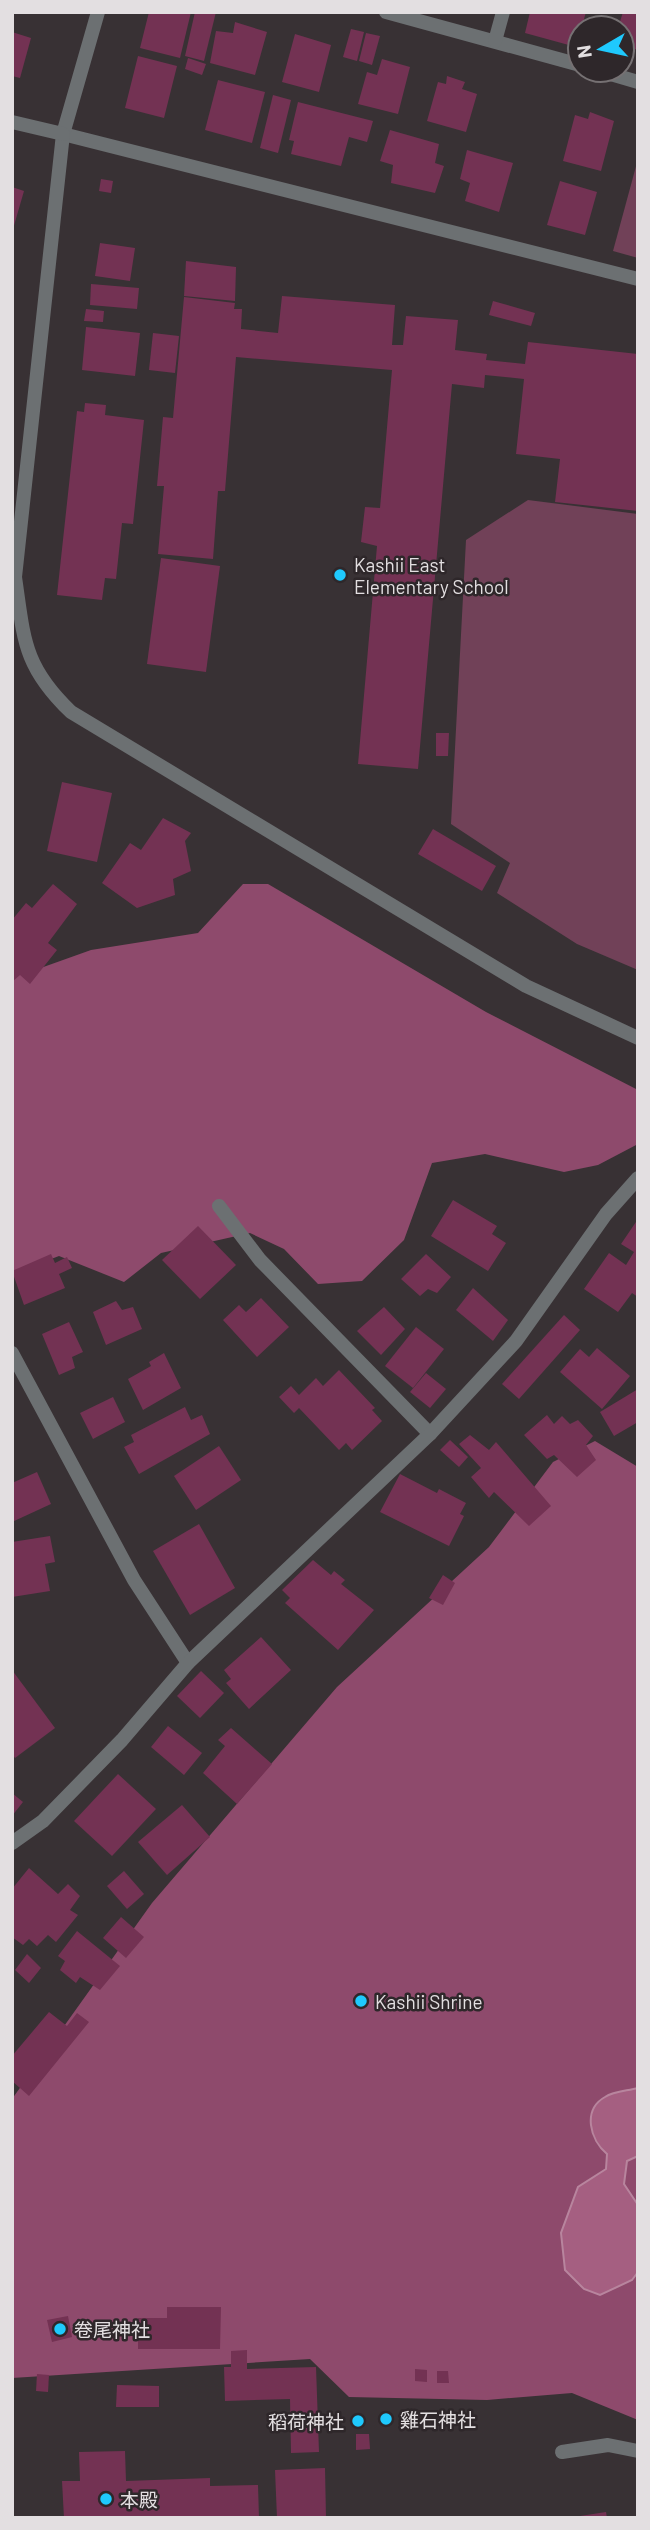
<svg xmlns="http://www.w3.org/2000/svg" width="650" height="2530" font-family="Barlow,'Noto Sans JP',sans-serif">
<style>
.green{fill:#714158}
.forest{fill:#8e4a6c}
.water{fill:#a55f81;stroke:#b8859e;stroke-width:2}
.building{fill:#733253}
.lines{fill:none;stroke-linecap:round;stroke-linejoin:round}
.service{stroke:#6c7072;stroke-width:14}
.minor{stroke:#6c7072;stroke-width:14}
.tertiary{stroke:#6c7072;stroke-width:14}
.poi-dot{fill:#1fc9fd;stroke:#2e272a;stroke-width:2.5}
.labels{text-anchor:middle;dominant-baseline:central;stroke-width:5;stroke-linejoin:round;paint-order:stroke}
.poi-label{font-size:19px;fill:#e3dfe1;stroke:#2e272a;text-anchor:start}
</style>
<rect width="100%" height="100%" fill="#383134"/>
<g class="green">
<polygon points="638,159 638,258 613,251"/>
<polygon points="528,500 638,514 638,970 577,944 497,893 510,863 451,824 466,540"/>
</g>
<g class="forest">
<polygon points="243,884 268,884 486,1012 638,1090 638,1144 598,1165 564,1172 485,1154 432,1163 404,1240 362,1281 318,1284 284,1249 250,1233 161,1253 124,1282 59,1256 12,1274 12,972 35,970 91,950 198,933"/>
<polygon points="595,1441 638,1467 638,2420 572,2393 487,2400 349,2397 310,2359 12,2378 12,2099 152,1903 337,1687 489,1547 553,1462"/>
</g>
<path class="water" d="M638,2088v68l-11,5 -3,23 14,21v67l-6,8 -32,15 -16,-6 -19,-19 -4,-37 17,-46 28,-18 1,-15c-17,-14 -25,-44 -2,-57 9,-6 22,-6 33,-9z"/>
<g class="building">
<polygon points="149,12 191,12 180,58 140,48"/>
<polygon points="195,12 216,12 204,61 185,56"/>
<polygon points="530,12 586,12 576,47 525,33"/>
<polygon points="623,12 638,12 638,50 622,45 622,28 618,28"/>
<polygon points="235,22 267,32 255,75 210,63 216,31 233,33"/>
<polygon points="351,29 364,32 357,61 343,57"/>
<polygon points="12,32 31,38 20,78 12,76"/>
<polygon points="366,33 380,36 372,65 359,61"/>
<polygon points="295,34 331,45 319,92 282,82"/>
<polygon points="138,56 177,66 164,118 125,108"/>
<polygon points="188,58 206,64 202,75 185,69"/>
<polygon points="382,59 410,67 398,114 358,104 367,72 377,75"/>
<polygon points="447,76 465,82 462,89 477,94 466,132 427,121 438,82 446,84"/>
<polygon points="218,80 265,92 252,143 205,130"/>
<polygon points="273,95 291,100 278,153 260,148"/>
<polygon points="298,102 373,121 367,142 349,137 341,166 291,154 294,141 289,140"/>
<polygon points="590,112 614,121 601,171 563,161 575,115 588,119"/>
<polygon points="390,130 439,144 435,163 444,166 435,193 391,183 393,165 380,161"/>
<polygon points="467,150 513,163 499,212 465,201 470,183 460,179"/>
<polygon points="101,179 113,181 111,193 99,191"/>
<polygon points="560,181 597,192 585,235 547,225"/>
<polygon points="12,187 24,191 13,229 12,229"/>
<polygon points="100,243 135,248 130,281 95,276"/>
<polygon points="186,261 236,267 235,301 184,296"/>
<polygon points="91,284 139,288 137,309 90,305"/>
<polygon points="282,296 395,305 392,345 403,345 406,316 458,320 455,350 487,354 486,360 525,364 528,342 638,354 638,511 555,502 560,459 516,454 524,379 485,375 484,388 452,384 418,769 358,764 377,546 361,542 365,507 380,508 392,370 236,357 225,491 218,491 213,559 158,554 164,486 157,486 163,417 173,418 184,297 235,303 234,309 242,309 241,329 278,333"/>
<polygon points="493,301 535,313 531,326 489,315"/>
<polygon points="86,309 104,311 103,322 84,321"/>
<polygon points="86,327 140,333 135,376 82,370"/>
<polygon points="153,333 179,336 175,373 149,370"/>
<polygon points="85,403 106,405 105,415 144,420 133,524 122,523 116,579 105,578 102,600 57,595 77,411 84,412"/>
<polygon points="161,558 220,566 206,672 147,664"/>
<polygon points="436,733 449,733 448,756 436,756"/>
<polygon points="62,782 112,793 97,862 47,851"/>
<polygon points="163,818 191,833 185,841 191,871 173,879 175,895 137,908 102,883 130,843 141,850"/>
<polygon points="433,829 496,866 482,891 418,854"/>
<polygon points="53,884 77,904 48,943 57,950 30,984 20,975 12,982 12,920 26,903 32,908"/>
<polygon points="453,1200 497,1226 492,1234 506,1243 488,1271 431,1236"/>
<polygon points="638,1219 638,1297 632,1293 618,1312 584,1289 609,1253 626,1265 634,1252 621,1244"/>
<polygon points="198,1226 236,1265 200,1299 162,1260"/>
<polygon points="51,1254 55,1263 67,1257 72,1268 59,1274 65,1288 24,1305 12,1271"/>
<polygon points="426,1254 451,1277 437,1293 428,1289 420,1296 401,1279"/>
<polygon points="473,1288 508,1320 493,1341 456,1310"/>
<polygon points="261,1298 289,1327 257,1357 223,1320 239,1305 246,1312"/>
<polygon points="116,1301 122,1310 133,1307 142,1329 106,1345 93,1312"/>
<polygon points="384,1307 405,1329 381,1355 357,1331"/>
<polygon points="564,1315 580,1330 519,1399 502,1384"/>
<polygon points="69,1322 83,1352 72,1357 75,1368 59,1375 42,1334"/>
<polygon points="416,1327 444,1349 413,1388 385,1366"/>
<polygon points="597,1348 630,1376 602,1409 560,1372 580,1349 589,1357"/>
<polygon points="164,1353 181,1388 143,1410 128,1379 151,1366 149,1362"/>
<polygon points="339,1370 375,1408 372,1410 382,1421 352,1450 346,1443 339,1450 299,1408 294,1413 279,1397 291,1386 299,1395 316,1378 323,1386"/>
<polygon points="426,1373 446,1389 430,1408 410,1392"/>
<polygon points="638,1389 638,1422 614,1436 600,1412"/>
<polygon points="113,1397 125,1422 93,1439 80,1413"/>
<polygon points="185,1407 191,1420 202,1415 210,1434 139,1474 124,1447 134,1442 131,1435"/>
<polygon points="547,1415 554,1424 562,1416 570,1424 578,1420 593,1436 586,1445 596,1460 577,1477 554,1455 547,1459 524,1435"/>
<polygon points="470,1435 489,1450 496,1442 551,1506 529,1526 494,1492 489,1498 471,1477 481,1468 459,1444"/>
<polygon points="450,1440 468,1457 459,1467 440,1450"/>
<polygon points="219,1446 241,1480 196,1510 174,1476"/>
<polygon points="37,1472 51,1504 12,1522 12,1483"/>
<polygon points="400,1474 437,1493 439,1489 466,1503 460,1514 464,1516 449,1546 380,1512"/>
<polygon points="199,1524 235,1588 190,1615 153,1551"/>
<polygon points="50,1536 55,1562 45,1564 50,1591 12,1597 12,1542"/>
<polygon points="313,1560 331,1575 334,1571 345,1580 341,1584 374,1610 338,1650 285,1603 290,1598 282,1590"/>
<polygon points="443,1575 455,1583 443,1605 429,1598"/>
<polygon points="261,1637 291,1670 249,1709 226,1683 231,1679 224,1670"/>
<polygon points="12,1670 55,1728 15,1758 12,1754"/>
<polygon points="201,1671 224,1693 200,1718 177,1696"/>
<polygon points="168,1726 202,1753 184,1775 151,1747"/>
<polygon points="231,1728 272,1764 237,1804 203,1773 225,1746 218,1740"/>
<polygon points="118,1774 156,1809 112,1856 74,1821"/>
<polygon points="12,1793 23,1802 12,1816"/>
<polygon points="182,1805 210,1837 167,1875 138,1842"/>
<polygon points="29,1868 58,1894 68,1884 80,1896 70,1910 78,1915 56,1942 48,1935 37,1946 29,1939 23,1945 12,1937 12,1889"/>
<polygon points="124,1871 144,1894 127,1909 107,1886"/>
<polygon points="121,1917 144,1937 126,1958 103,1938"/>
<polygon points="77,1931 120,1966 100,1990 80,1977 76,1983 60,1970 65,1961 58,1956"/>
<polygon points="27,1954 41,1968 29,1983 15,1970"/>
<polygon points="49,2012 67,2026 77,2013 89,2022 29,2096 12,2081 12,2056"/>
<polygon points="167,2307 221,2307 220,2349 138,2349 138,2318 167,2318"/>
<polygon points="68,2316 72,2337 52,2342 47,2320"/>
<polygon points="247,2350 247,2369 316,2367 319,2452 291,2453 290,2399 225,2401 224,2367 231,2367 231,2351"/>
<polygon points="415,2369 427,2370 427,2382 415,2381"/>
<polygon points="437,2371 448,2371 449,2383 437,2383"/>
<polygon points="37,2374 49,2375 48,2392 36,2391"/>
<polygon points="117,2385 159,2386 159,2407 116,2407"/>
<polygon points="356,2434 369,2434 370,2449 356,2450"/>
<polygon points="125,2451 126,2481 210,2478 210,2486 258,2485 259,2518 64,2518 62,2481 80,2481 79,2452"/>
<polygon points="325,2468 326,2518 277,2518 275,2470"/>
<polygon points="606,2512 607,2518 580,2518 580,2516"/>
</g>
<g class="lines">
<polyline class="service" points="562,2452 608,2445 638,2451"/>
<g class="minor">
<polyline points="386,12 580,65"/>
<polyline points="495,41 503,12"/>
<polyline points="597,70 638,82"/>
<polyline points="63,134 638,279"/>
<polyline points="219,1206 260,1260 430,1434"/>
<polyline points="12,1353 134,1580 188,1663"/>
<polyline points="12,1843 43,1821 122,1740 188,1663 430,1434 516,1341 606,1214 638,1178"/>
</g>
<g class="tertiary">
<path d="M98,12l-35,122 -48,443c9,62 8,89 56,135l455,274 112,52"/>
<polyline points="12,122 63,134"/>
</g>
</g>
<g class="poi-dot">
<circle cx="340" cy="575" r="7"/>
<circle cx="361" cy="2001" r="7"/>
<circle cx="60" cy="2329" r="7"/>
<circle cx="386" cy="2419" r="7"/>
<circle cx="358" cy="2421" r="7"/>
<circle cx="106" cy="2499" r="7"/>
</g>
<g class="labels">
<g class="poi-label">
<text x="354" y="564">Kashii East<tspan x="354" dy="22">Elementary School</tspan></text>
<text x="375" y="2001">Kashii Shrine</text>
<text x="74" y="2329">卷尾神社</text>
<text x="400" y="2419">雞石神社</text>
<text x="344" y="2421" text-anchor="end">稻荷神社</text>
<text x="120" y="2499">本殿</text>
</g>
</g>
<rect width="650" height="2530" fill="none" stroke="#e3dfe1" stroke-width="28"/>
<g transform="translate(601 49) rotate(261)"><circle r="33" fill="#2e272a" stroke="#767173" stroke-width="2"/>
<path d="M0-5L12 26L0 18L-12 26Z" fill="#1fc9fd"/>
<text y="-10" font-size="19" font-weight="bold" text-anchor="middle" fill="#e3dfe1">N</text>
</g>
</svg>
